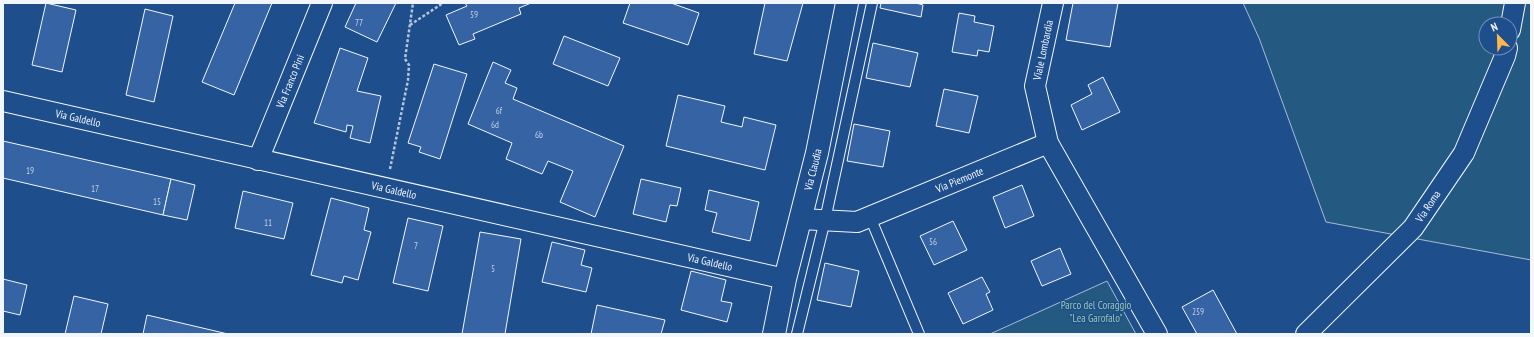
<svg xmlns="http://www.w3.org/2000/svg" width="1534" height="337" font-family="'PT Sans Narrow',sans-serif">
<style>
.green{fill:#245a82;stroke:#a8bbd7;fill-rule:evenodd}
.building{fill:#3563a3;stroke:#f2f6ff}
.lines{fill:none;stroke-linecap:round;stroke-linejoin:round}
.lane-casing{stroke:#f2f6ff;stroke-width:12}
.street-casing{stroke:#f2f6ff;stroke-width:22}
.primary-casing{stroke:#f2f6ff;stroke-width:24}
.path{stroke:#b3c4dc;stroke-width:2.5;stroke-dasharray:3 2;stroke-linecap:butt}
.lane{stroke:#1f4e8c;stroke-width:10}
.street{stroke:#1f4e8c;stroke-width:20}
.primary{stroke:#1f4e8c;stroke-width:22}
.labels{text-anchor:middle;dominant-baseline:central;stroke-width:3;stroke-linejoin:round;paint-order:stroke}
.number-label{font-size:9px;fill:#c3d1e8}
.street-label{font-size:11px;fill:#f2f6ff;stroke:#1f4e8c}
.park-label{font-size:11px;fill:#97c8a6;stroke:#1f4e8c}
</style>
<rect width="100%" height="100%" fill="#1f4e8c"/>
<g class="green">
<path d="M1243,3h288v257l-205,-38 -67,-184zM1486,24h24v24h-24z"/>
<polygon points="1107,281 1136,334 990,334"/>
</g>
<g class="building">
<polygon points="46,3 76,10 62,72 32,65"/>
<polygon points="235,3 272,3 234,95 202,82"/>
<polygon points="356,3 396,3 377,42 345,27"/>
<polygon points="465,3 531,3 519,8 521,14 473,34 475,39 459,45 446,15 467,6"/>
<polygon points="630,3 671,3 699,13 688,45 623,23"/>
<polygon points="765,3 803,3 787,61 754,54"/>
<polygon points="881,3 916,3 923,5 921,17 880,8"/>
<polygon points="1073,3 1118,3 1110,47 1066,40"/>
<polygon points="145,9 173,16 154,102 126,95"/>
<polygon points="959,13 975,16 974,22 994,26 989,52 978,50 977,56 952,52"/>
<polygon points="564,36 620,58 608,86 553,64"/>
<polygon points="873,43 918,53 910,87 866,78"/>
<polygon points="340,48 368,58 357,91 381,96 370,143 350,138 353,126 347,125 346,132 314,123"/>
<polygon points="493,62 511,70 505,83 517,88 513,99 624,146 595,217 560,202 573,171 548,161 542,174 506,159 512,143 468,124"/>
<polygon points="434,64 467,74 440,159 419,152 421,147 408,143"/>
<polygon points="1103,77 1120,112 1082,130 1071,105 1092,94 1088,85"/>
<polygon points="944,89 978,96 969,133 936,126"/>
<polygon points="678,95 725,106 721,122 742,127 744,117 776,125 765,170 666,146"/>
<polygon points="854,124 890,131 883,167 847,161"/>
<polygon points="3,141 171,179 163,215 3,178"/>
<polygon points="171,179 195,185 187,220 163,215"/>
<polygon points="641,179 681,188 677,206 670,205 666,222 633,214"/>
<polygon points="1022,185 1034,216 1005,228 993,197"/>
<polygon points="709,190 759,202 750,241 712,232 717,213 705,210"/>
<polygon points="243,191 293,203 284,239 235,228"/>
<polygon points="331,198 369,208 364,230 371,232 358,280 344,276 342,283 311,275"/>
<polygon points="408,218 443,226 428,291 393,283"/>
<polygon points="953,221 967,250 934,265 920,236"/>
<polygon points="480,232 521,239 505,334 462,334"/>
<polygon points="552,242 585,250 581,265 592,268 586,292 542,282"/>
<polygon points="1060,248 1071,274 1042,286 1031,261"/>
<polygon points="825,263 859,271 851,307 817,300"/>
<polygon points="691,271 726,280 721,301 732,303 727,322 681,310"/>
<polygon points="982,277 990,292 986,294 993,310 963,324 948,293"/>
<polygon points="3,279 27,285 20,315 3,311"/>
<polygon points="1213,290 1237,334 1197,334 1182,307"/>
<polygon points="74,296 108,304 101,334 65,334"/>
<polygon points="597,305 665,320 661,334 591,334"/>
<polygon points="147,315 228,334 143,334"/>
</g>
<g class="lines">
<g class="lane-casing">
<g id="lane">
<polyline points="870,217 919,334"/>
<polyline points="797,334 825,220 872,3"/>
</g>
</g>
<g class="street-casing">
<g id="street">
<polyline points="1053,3 1035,86 1048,143 1157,334"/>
<polyline points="1510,30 1515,3"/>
<path id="s1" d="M3,101l782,178"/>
<path id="s2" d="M258,160l64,-157"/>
<path id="s3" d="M801,219l56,3 191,-79"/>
<path id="s4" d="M1306,334l107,-106 51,-75 41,-97 2,-8"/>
</g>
</g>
<g class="primary-casing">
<g id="primary">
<path id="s5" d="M774,334l11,-55 32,-126 30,-150"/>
</g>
</g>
<g class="path">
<polyline points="410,25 443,3"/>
<polyline points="390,169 408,80 409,65 405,59 413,3"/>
</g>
<use href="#lane" class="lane"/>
<use href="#street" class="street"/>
<use href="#primary" class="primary"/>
</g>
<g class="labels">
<g class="number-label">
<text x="474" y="14">59</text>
<text x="359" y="22">77</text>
<text x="499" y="110">6f</text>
<text x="495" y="124">6d</text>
<text x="539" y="134">6b</text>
<text x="30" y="170">19</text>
<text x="95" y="188">17</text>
<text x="157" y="201">15</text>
<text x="268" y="222">11</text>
<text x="933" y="241">56</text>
<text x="416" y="245">7</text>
<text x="493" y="268">5</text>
<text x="1198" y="311">259</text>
</g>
<g class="street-label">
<text transform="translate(1043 50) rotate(-78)">Viale Lombardia</text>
<text stroke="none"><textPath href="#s2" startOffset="85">Via Franco Pini</textPath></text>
<text stroke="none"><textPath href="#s1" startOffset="77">Via Galdello</textPath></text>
<text stroke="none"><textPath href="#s5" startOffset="169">Via Claudia</textPath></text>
<text stroke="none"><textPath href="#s3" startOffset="167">Via Piemonte</textPath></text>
<text stroke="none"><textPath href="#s1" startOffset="401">Via Galdello</textPath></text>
<text stroke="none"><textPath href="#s4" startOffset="177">Via Roma</textPath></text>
<text stroke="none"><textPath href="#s1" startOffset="725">Via Galdello</textPath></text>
</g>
<g class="park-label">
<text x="1096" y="305">Parco del Coraggio<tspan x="1096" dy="13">"Lea Garofalo"</tspan></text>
</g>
</g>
<rect width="1534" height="337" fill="none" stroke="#f2f6ff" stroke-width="8"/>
<g transform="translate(1498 36) rotate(337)"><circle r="19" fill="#1f4e8c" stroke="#7391ba"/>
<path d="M0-3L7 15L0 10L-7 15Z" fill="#ffb74d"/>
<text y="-6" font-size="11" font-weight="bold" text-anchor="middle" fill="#f2f6ff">N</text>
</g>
</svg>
